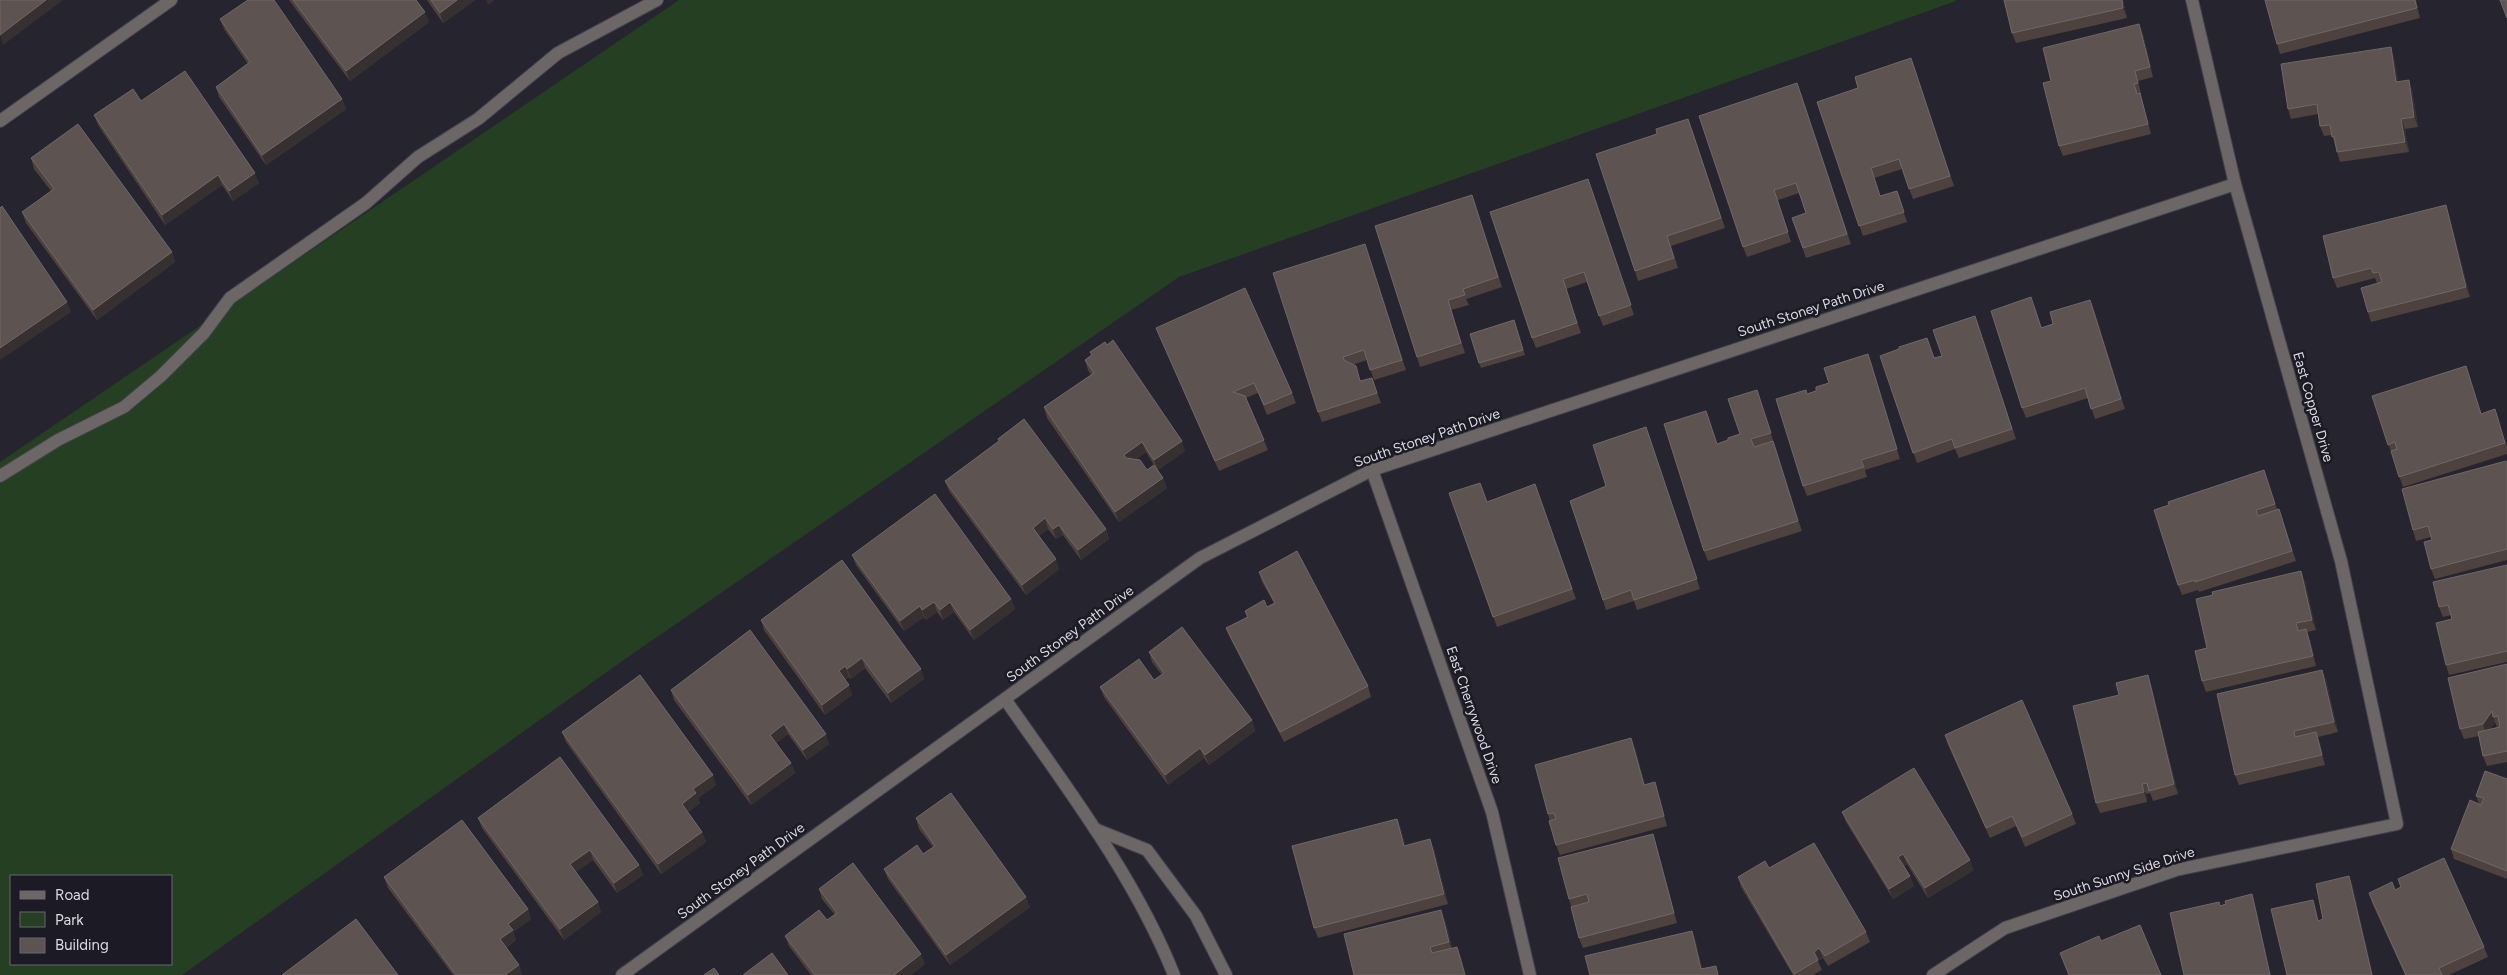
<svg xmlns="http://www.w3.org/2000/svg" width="2507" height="975" font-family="Figtree,sans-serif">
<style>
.green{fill:#243f21;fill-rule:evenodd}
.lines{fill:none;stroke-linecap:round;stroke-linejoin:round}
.minor-casing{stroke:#43424b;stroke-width:14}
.minor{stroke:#6c6666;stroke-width:12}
.wall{fill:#4e423e;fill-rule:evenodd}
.shaded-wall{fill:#373031}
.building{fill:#5d5350;stroke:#706866}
.labels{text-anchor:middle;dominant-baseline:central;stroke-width:5;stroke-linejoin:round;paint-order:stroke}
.street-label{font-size:14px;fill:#dadae1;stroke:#1c1b25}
</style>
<rect width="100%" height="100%" fill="#26252f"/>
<path class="green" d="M679,0h1277v1l-777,276 -551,380 -446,318h-182v-513zM11,876h160v88h-160z"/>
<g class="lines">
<g class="minor-casing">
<g id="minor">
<polyline points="0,121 171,0"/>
<polyline points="1372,470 1492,812 1530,975"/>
<polyline points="0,476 58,440 124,407 161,376 204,333 230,298 366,203 418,157 478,119 558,53 657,0"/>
<path d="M1005,699c61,88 129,176 169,276"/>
<polyline points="1095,829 1147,850 1196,916 1226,975"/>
<polyline points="622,975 1200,558 1372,470 2235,184"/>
<polyline points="1933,975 2005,928 2176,870 2397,824 2341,561 2235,184 2192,0"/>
</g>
</g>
<use href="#minor" class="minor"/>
</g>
<g class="wall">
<polygon points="289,0 416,0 429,22 350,81"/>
<polygon points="427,0 475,0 443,23"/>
<polygon points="2004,0 2123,0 2127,18 2016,43 2012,33"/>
<polygon points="2265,0 2416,0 2420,18 2280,54 2277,44"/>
<polygon points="220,19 342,99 346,109 266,165 219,97 216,87 248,64 224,29"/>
<polygon points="2143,34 2153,77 2138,81 2141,94 2140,94 2143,103 2151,134 2063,156 2059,146 2051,81"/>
<polygon points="2394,57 2398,82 2412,90 2418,127 2405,129 2409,152 2340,162 2332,135 2324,136 2320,126 2318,114 2291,119 2288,109"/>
<polygon points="1911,58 1954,186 1913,199 1902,169 1874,178 1880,196 1900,201 1907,222 1863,236 1817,102 1858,88"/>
<polygon points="1801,93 1851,244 1806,258 1792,218 1806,213 1799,193 1778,200 1791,242 1747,257 1743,247"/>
<polygon points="141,101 259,183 233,201 222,185 165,225 98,125 94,115"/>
<polygon points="1692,129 1725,228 1671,246 1678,268 1638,281 1635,271"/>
<polygon points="31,158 172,252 175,262 97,320 26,223 22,212 51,191 34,169"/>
<polygon points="1588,179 1634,315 1603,326 1587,282 1566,289 1581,333 1536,348 1532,338"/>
<polygon points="1475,205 1502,287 1466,299 1469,305 1451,310 1465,353 1420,367 1417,357"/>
<polygon points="2446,205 2449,215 2470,297 2371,322 2368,312 2377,283 2375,278 2337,288 2333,278"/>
<polygon points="1368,254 1406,370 1374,380 1367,360 1352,365 1361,381 1372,378 1381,403 1322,422 1318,412"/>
<polygon points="2035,307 2042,328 2094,310 2125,409 2095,419 2088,398 2026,418 2022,408"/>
<polygon points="1975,316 2016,439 1959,458 1955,449 1917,463 1880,356 1934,358 1942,356"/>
<polygon points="1514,320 1525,355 1481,368 1479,363"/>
<polygon points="1156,328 1292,393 1296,403 1267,415 1258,393 1246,398 1268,450 1219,471 1160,338"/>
<path d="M1090,352l95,99 -27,19 5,8 4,10 -48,34 -72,-104 -3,-11 47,-32 -3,-5 -3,-10 6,-5zM1146,452l8,13 -7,5 -12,-10z"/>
<polygon points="1868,354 1900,459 1865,470 1867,477 1807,496 1803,486 1807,394 1816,391 1829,383"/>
<polygon points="2466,366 2481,414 2495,409 2507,447 2507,454 2403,487 2372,396"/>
<polygon points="1757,390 1802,531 1708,561 1704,551 1717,444 1728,440 1740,434"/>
<polygon points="1646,427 1700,589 1637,610 1634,601 1606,610 1603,600 1606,486"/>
<polygon points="998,439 1106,529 1109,539 1081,560 1063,535 1056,539 1048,529 1039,536 1059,569 1026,595 949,491 945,481 998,442"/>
<polygon points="2507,464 2507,560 2435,579 2431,569 2432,540 2431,537 2416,541 2413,530"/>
<polygon points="2267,480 2277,509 2279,509 2296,561 2199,592 2198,590 2182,595 2178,585"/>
<polygon points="1535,484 1576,599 1497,627 1449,493 1487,502"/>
<polygon points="852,555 1011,599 1015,609 974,640 954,612 943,620 937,612 926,620 924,617 904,631 856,565"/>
<polygon points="2507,565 2507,662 2449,675 2446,665 2452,619 2451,615 2443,617 2439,607"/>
<polygon points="1259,572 1368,686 1371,697 1284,742 1230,638 1226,628 1247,617 1245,611 1267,607 1274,603 1262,582"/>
<polygon points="2305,581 2316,630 2307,632 2310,639 2316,666 2206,692 2202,681"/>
<polygon points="761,620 924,679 891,703 865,668 851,679 849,677 845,680 852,695 825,715 764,630"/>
<polygon points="750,630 829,744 807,760 788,734 776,743 791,763 795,773 751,805 674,700 671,690"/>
<polygon points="1149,652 1252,720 1255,731 1209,765 1204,758 1168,785 1104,697 1100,687 1154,680 1162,675 1152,662"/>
<path d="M2507,664v98l-20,4 -4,-10 -4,-20 -15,3 -4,-10zM2495,722l2,5 -7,2z"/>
<polygon points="2322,670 2326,680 2338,732 2318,737 2325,765 2239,785 2235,775"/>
<polygon points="2151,685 2178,794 2153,801 2150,793 2146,794 2147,802 2100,813 2096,803 2119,695"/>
<polygon points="562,732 716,785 698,798 700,803 688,812 702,832 706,842 661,874 566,742"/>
<polygon points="1945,735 2072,814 2076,824 2025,847 2016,826 1990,838 1948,745"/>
<polygon points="1635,748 1645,785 1658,793 1667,826 1560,855 1556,845 1548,814"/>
<polygon points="2507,779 2507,879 2454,859 2451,849 2479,804 2476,796"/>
<polygon points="1842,812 1974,870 1928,898 1907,864 1904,866 1910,876 1914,886 1893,899 1846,822"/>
<polygon points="478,818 639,865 643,875 617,893 593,860 576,872 601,912 564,940 482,828"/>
<polygon points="916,818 1030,907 950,965 888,879 884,869 923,854 933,847 919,829"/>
<polygon points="1397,819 1401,829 1405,846 1430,839 1434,849 1448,904 1318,938 1314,928"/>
<polygon points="1653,834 1656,844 1677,923 1583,948 1579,938 1571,906 1569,899"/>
<polygon points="1769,868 1866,932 1870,942 1828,966 1823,958 1818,961 1822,970 1813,975 1793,975 1741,887 1738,877"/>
<polygon points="384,877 528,909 531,919 513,932 516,940 506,948 519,965 522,975 453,975 388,888"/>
<polygon points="819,889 925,964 911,975 811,975 789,946 785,936 827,920 835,915 822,899"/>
<polygon points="2395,890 2484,947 2488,957 2449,975 2405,975 2372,903 2369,893"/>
<polygon points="1445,920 1452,948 1461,957 1354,975"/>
</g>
<g class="shaded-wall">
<polygon points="46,0 63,0 3,45 0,35"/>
<polygon points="457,0 475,0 443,23 440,13"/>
<polygon points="486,0 495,0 488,5"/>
<polygon points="2122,0 2123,0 2127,18 2123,8"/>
<polygon points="2415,0 2416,0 2420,18 2417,8"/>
<polygon points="425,12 429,22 350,81 346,71"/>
<polygon points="2139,24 2143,34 2153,77 2150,67"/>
<polygon points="2391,47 2394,57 2400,92 2396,82"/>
<polygon points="2409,80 2412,90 2418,127 2414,117"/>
<polygon points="342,99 346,109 266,165 262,155"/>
<polygon points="2401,119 2405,129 2409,152 2405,142"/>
<polygon points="255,173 259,183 233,201 229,191"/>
<polygon points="218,175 222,185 165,225 162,215"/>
<polygon points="2446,205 2449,215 2470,297 2466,287"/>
<polygon points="172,252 175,262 97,320 93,310"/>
<polygon points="2090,300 2094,310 2125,409 2121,399"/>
<polygon points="67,302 71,312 0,360 0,348"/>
<polygon points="1868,354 1872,364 1900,459 1897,449"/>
<polygon points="1182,441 1185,451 1158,470 1154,460"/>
<polygon points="1773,441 1777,451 1802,531 1798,521"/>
<polygon points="1142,442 1146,452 1128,465 1124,455"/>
<polygon points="1163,478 1167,488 1119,522 1115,512"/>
<polygon points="1045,518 1048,529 1036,538 1033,528"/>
<polygon points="1059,525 1063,535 1056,539 1053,529"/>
<polygon points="1106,529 1109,539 1081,560 1078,550"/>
<polygon points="1056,559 1059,569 1026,595 1022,585"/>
<polygon points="2301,571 2305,581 2316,630 2312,620"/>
<polygon points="1011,599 1015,609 974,640 970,630"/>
<polygon points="934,602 937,612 926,620 922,610"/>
<polygon points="950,602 954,612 943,620 940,610"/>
<polygon points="920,606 924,617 904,631 900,621"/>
<polygon points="2306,629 2310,639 2316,666 2313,656"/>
<polygon points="862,658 865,668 851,679 847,669"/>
<polygon points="845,666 849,677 843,681 839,671"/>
<polygon points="921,669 924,679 891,703 888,693"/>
<polygon points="2322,670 2326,680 2338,732 2334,722"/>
<polygon points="2148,675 2151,685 2178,794 2174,784"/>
<polygon points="849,685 852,695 825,715 822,705"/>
<polygon points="2492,711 2495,722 2486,734 2483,724"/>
<polygon points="1252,720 1255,731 1209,765 1205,755"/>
<polygon points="784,724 788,734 774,745 770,735"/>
<polygon points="2316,732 2320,742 2325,765 2322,755"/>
<polygon points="826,734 829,744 807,760 803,750"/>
<polygon points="1631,738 1635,748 1648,795 1644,785"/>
<polygon points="1200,748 1204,758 1168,785 1165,775"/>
<polygon points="791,763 795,773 751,805 748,795"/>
<polygon points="713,775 716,785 698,798 700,803 685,814 682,804 693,789"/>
<polygon points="2142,784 2146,794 2147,802 2144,792"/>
<polygon points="1397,819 1401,829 1408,856 1404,846"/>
<polygon points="702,832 706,842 661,874 658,864"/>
<polygon points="1653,834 1656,844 1677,923 1674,913"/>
<polygon points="1430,839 1434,849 1448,904 1444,894"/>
<polygon points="590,850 593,860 574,874 570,864"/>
<polygon points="1903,854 1907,864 1902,867 1898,857"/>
<polygon points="1970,860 1974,870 1928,898 1925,888"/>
<polygon points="639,865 643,875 617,893 614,883"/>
<polygon points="1910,876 1914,886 1893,899 1889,889"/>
<polygon points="2349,876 2353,886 2373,975 2372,975"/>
<polygon points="2252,894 2255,904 2271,975 2270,975"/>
<polygon points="1026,897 1030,907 950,965 946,955"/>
<polygon points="598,902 601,912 564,940 560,929"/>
<polygon points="528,909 531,919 513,932 516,940 503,950 500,939 508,924"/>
<polygon points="1441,910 1445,920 1453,952 1449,942"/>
<polygon points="1692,931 1696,941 1704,975 1701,969"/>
<polygon points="1457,947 1461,957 1466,975 1465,975"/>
<polygon points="1819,948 1823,958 1818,961 1814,952"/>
<polygon points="921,954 925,964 911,975 894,975"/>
<polygon points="519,965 522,975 505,975"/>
</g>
<g class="building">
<polygon points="0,0 46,0 0,35"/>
<polygon points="248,0 274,0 342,99 262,155 216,87 250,62 220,19"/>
<polygon points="293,0 416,0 425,12 346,71"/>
<polygon points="431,0 457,0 440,13"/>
<polygon points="2004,0 2122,0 2123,8 2012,33"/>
<polygon points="2265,0 2415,0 2417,8 2277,44"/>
<polygon points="2500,0 2507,0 2507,18"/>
<polygon points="2139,24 2150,67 2135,71 2138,83 2134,84 2137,94 2140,93 2148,124 2059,146 2043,83 2051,81 2043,48"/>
<polygon points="2391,47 2396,82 2409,80 2414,117 2401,119 2405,142 2337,152 2334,136 2332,137 2330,125 2320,126 2317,104 2288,109 2281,64"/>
<polygon points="1911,58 1950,176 1909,189 1899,159 1871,168 1880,196 1897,191 1904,212 1859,226 1817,102 1858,88 1855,77"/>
<polygon points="185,71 255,173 229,191 218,175 162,215 94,115 133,89 141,101"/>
<polygon points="1797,83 1847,234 1803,248 1792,218 1806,213 1796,183 1774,190 1788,232 1743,247 1699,116"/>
<polygon points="1688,119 1721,218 1667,236 1674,258 1635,271 1596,154 1657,134 1656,129"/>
<polygon points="78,124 172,252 93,310 22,212 54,189 31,158"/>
<polygon points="1588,179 1631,305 1599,316 1584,272 1563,279 1577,323 1532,338 1490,212"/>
<polygon points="1472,195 1498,277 1463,289 1465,295 1448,300 1461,343 1417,357 1375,226"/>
<polygon points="2446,205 2466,287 2368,312 2361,288 2382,282 2379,272 2373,273 2371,268 2333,278 2323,236"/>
<polygon points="2,206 67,302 0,348 0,208"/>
<polygon points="1365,244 1402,360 1370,370 1364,350 1343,357 1344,360 1356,366 1360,381 1372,378 1377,393 1318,412 1273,273"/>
<polygon points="1245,288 1292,393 1264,405 1254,383 1233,392 1245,396 1264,440 1215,461 1156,328"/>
<polygon points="2031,297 2041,328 2053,324 2050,312 2090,300 2121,399 2091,409 2085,388 2022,408 1991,311"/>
<polygon points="1975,316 2012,429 1955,448 1952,439 1913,453 1880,356 1899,349 1899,347 1927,338 1934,358 1942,356 1933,330"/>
<polygon points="1514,320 1523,350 1479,363 1470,334"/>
<polygon points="1113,340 1182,441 1154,460 1142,442 1124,455 1126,458 1140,460 1147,470 1154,465 1163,478 1115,512 1044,407 1094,373 1085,360 1092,355 1090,352 1105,342 1107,345"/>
<polygon points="1868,354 1897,449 1861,460 1864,467 1803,486 1776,399 1806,390 1807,394 1816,391 1816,387 1829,383 1824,368"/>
<polygon points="2466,366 2481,414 2495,409 2505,443 2399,477 2391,451 2397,449 2395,442 2388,445 2372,396"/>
<polygon points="1757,390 1771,433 1751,439 1754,447 1773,441 1798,521 1704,551 1664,424 1706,411 1717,444 1728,440 1728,438 1740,434 1728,399"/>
<polygon points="1024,419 1106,529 1078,550 1059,525 1053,529 1045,518 1033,528 1056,559 1022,585 945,481 999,441 998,439"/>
<polygon points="1646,427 1697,579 1634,600 1631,590 1603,600 1570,501 1606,486 1593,445"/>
<polygon points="2506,461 2507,465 2507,549 2431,569 2424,542 2432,540 2428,526 2413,530 2402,489"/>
<polygon points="2264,470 2275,504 2256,510 2258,516 2279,509 2292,551 2195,582 2195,580 2178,585 2154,510 2169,505 2168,502"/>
<polygon points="1480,483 1487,502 1535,484 1572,589 1493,617 1449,493"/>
<polygon points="935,494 1011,599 970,630 950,602 940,610 934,602 922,610 920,606 900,621 852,555"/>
<polygon points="1297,551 1368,686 1280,732 1226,628 1248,617 1245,611 1264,600 1267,607 1275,603 1259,572"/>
<polygon points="842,560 921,669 888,693 862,658 847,669 845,666 839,671 849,685 822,705 761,620"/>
<polygon points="2507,565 2507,651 2446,665 2436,623 2452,619 2448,605 2439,607 2433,582"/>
<polygon points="2301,571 2312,620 2296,623 2298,631 2306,629 2313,656 2202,681 2195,651 2207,648 2196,599 2213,595 2212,592"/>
<polygon points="1182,627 1252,720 1205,755 1200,748 1165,775 1100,687 1139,659 1154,680 1164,673 1149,652"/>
<polygon points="750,630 826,734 803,750 784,724 770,735 791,763 748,795 671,690"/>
<polygon points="2507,664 2507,751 2483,756 2478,732 2500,727 2498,716 2493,717 2492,711 2483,724 2460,729 2448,678"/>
<polygon points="2322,670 2334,722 2294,731 2295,737 2316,732 2322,755 2235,775 2217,694"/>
<polygon points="640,675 713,775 693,789 696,793 682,804 702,832 658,864 562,732"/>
<polygon points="2148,675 2174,784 2149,791 2147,783 2142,784 2144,792 2096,803 2073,706 2119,695 2116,683"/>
<polygon points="2022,700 2072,814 2022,837 2012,816 1986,828 1945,735"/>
<polygon points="1631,738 1644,785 1655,782 1664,816 1556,845 1549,821 1556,819 1554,813 1548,814 1535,765"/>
<polygon points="560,757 639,865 614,883 590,850 570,864 598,902 560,929 478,818"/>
<polygon points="1914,768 1970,860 1925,888 1903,854 1898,857 1910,876 1889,889 1842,812"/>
<polygon points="2485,771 2507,779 2507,871 2451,849 2470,800 2481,805 2484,798 2476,796"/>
<polygon points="951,793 1026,897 946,955 884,869 917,845 923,854 935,846 916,818"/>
<polygon points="1397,819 1404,846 1430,839 1444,894 1314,928 1292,846"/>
<polygon points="462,820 528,909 508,924 513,930 500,939 519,965 505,975 456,975 384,877"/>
<polygon points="1653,834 1674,913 1579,938 1571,907 1589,902 1587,894 1569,899 1558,858"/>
<polygon points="1814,843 1866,932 1825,956 1819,948 1814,952 1818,960 1794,974 1738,877 1765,861 1769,868"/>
<polygon points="2444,858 2484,947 2439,968 2442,975 2406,975 2369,893 2392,882 2395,890 2401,887 2398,879"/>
<polygon points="853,863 921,954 894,975 815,975 785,936 819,910 827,920 837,913 819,889"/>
<polygon points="2349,876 2372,975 2287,975 2271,909 2313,900 2318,921 2323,919 2316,884"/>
<polygon points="2252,894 2270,975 2184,975 2170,913 2219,902 2220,906 2226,904 2225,901"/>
<polygon points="1441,910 1449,942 1430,947 1432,953 1457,947 1465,975 1354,975 1344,934"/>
<polygon points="356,919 398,975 282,975"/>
<polygon points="2140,925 2161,975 2069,975 2060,953 2099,936 2101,941"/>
<polygon points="1692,931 1701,969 1716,966 1718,975 1590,975 1585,956"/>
<polygon points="772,953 788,975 743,975"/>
<polygon points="714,968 719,975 704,975"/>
</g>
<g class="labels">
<g class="street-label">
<text transform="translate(1811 309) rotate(-18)">South Stoney Path Drive</text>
<text transform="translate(2313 407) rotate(74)">East Copper Drive</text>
<text transform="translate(1427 438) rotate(-19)">South Stoney Path Drive</text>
<text transform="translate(1070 634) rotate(-36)">South Stoney Path Drive</text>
<text transform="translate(1474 715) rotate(71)">East Cherrywood Drive</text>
<text transform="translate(741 871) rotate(-36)">South Stoney Path Drive</text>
<text transform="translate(2124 874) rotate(-18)">South Sunny Side Drive</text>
</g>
</g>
<rect x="10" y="875" width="162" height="90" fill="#1c1b25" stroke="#686770"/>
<rect x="20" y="891" width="25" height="8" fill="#6c6666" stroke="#686770"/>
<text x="55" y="900" font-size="15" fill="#dadae1">Road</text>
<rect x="20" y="912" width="25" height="15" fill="#243f21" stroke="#686770"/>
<text x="55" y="925" font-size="15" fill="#dadae1">Park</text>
<rect x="20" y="938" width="25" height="15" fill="#5d5350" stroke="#686770"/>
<text x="55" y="950" font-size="15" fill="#dadae1">Building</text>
</svg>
